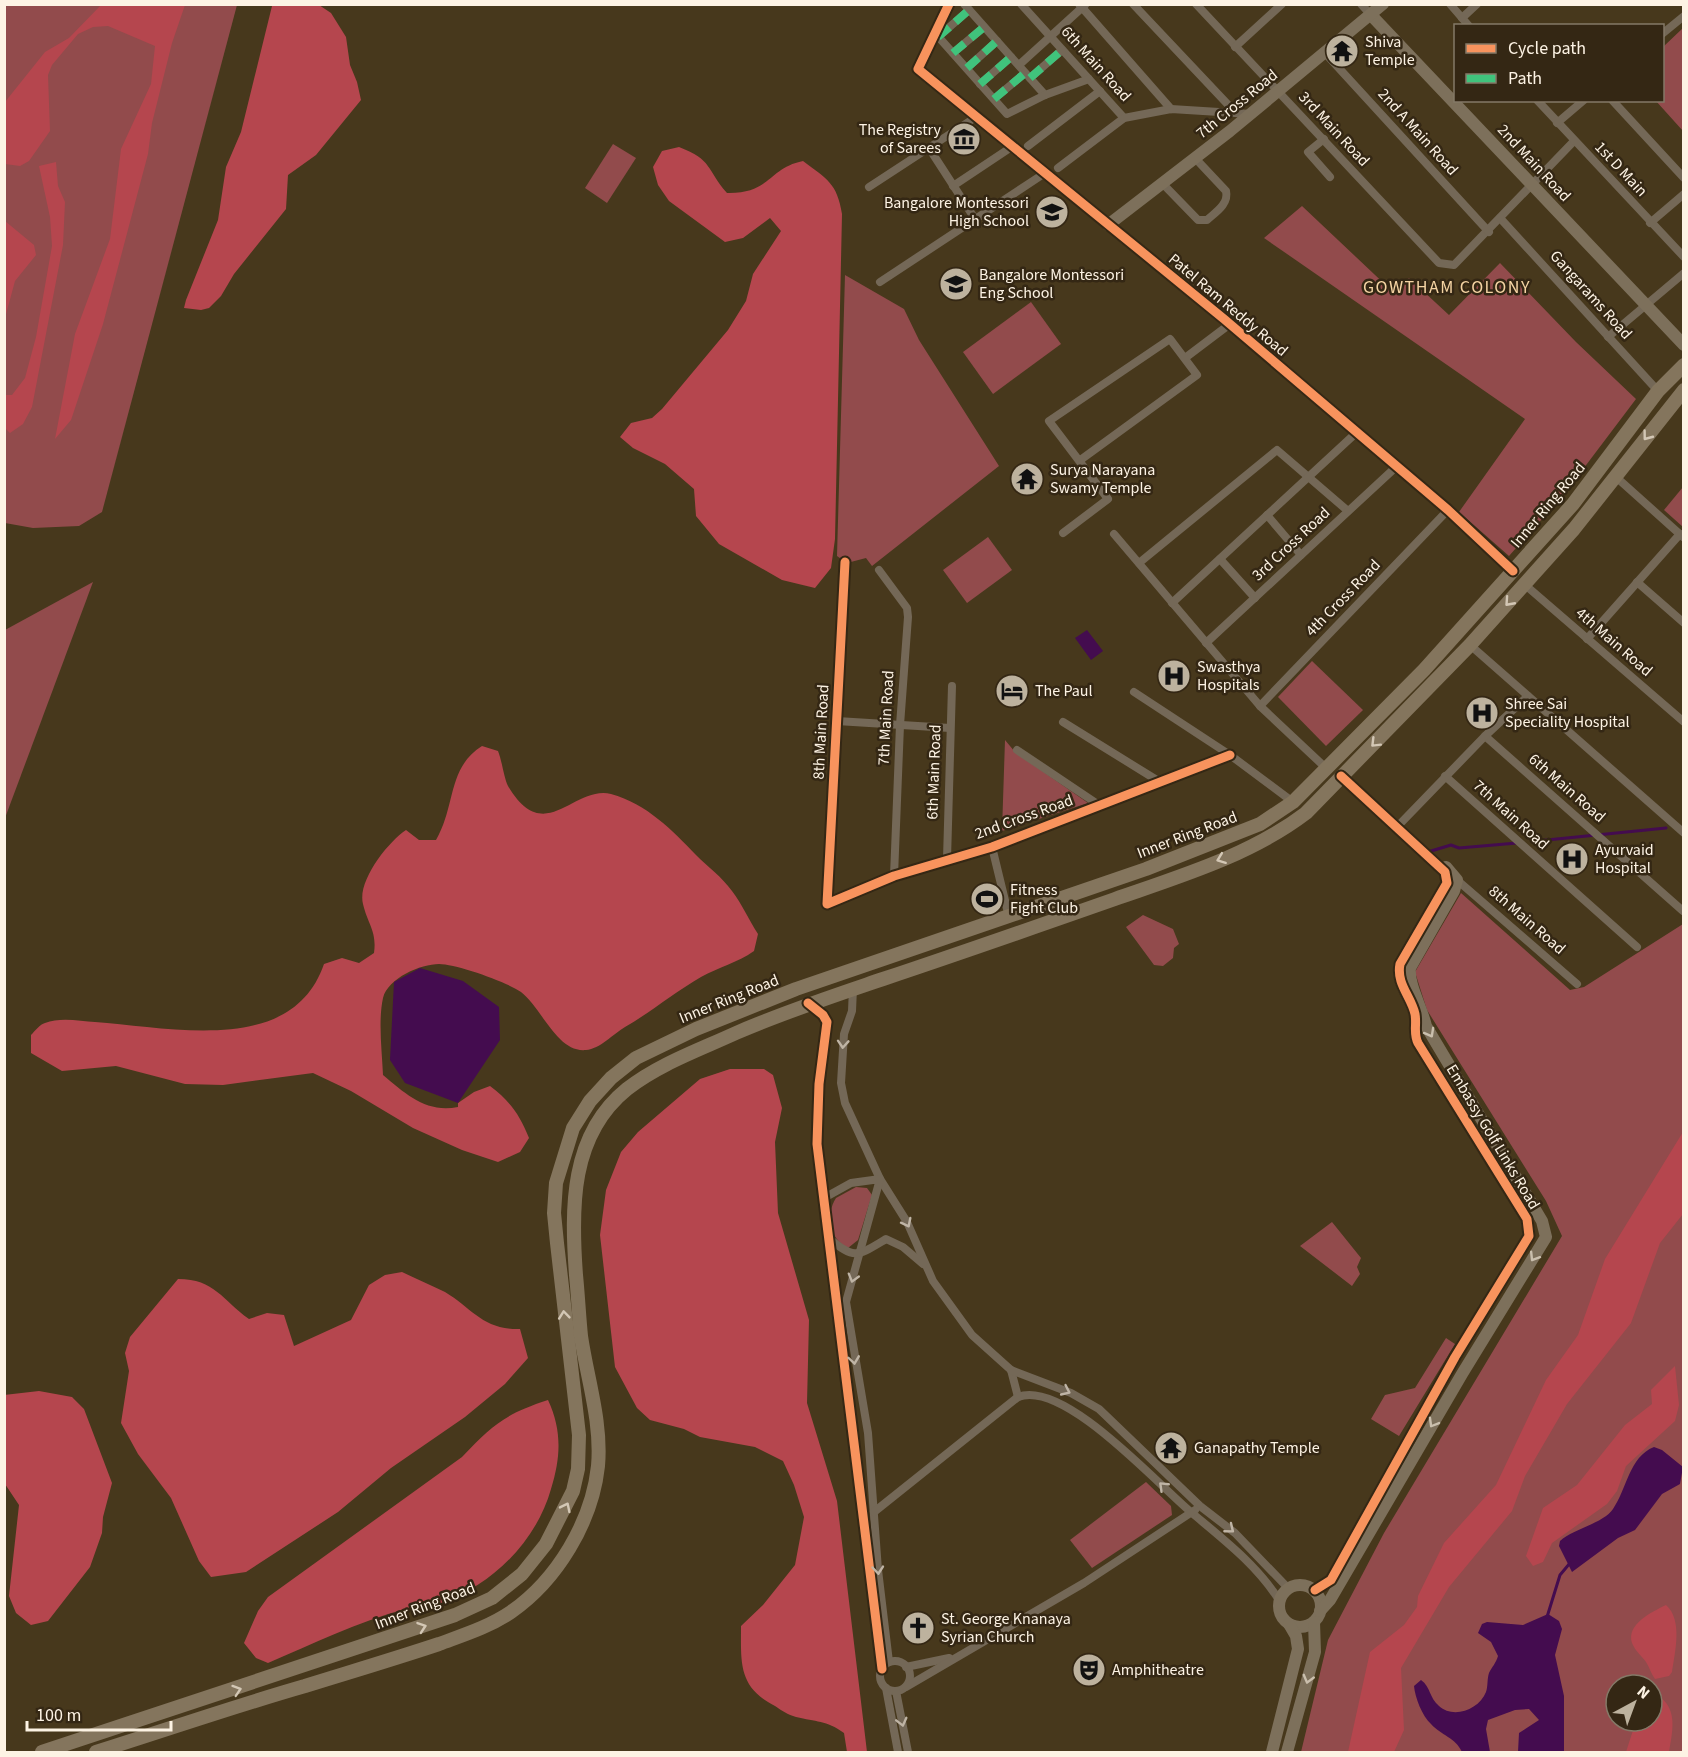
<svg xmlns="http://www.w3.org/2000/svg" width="1688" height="1757" font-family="'Source Sans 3',sans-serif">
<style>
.green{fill:#924b4c;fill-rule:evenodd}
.forest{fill:#b5464e}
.water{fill:#440c4f}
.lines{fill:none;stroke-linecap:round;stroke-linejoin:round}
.stream{stroke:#440c4f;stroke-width:3}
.street{stroke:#746857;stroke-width:8}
.secondary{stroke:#7d705b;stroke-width:12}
.primary{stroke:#84755d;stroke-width:14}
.quiet{stroke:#40c37c;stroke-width:8;stroke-dasharray:15 8;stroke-linecap:butt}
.cycleway-casing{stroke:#342714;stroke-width:13}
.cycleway{stroke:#f8935d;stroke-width:9}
.oneway{stroke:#d3c7b5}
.oneway2{stroke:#cabfad}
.oneway3{stroke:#bfb4a5}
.labels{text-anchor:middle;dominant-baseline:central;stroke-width:5;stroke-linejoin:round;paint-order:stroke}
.poi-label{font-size:16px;fill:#fdf3e4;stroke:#342714;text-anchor:start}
.street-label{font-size:16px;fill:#fdf3e4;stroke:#342714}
.neighbourhood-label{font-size:18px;letter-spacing:1.5px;fill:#f5d4a3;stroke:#342714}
</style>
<rect width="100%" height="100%" fill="#47381c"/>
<g class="green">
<polygon points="4,5 237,5 102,512 79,526 33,528 5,523"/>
<polygon points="1683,28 1683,131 1656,101 1662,100 1663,47"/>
<polygon points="613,144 636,158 607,203 585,188"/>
<polygon points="1302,206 1392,291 1409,278 1449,315 1500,263 1576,342 1636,399 1565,493 1509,556 1459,512 1525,419 1264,238"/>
<polygon points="845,275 904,309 919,340 999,466 872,566 866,558 847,563 837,556"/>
<polygon points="1031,302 1061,344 993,394 963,352"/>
<polygon points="1683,487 1683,527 1664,510"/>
<polygon points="988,537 1012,570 967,603 943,570"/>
<polygon points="93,582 5,818 5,630"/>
<polygon points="1312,661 1363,710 1326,746 1278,697"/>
<polygon points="1005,740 1015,752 1088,803 1002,831"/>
<path d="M1461,893l109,97 14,-3 99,-63v828h-382l27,-112 56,-107 178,-297 -16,-35 -119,-191 -12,-38zM1616,1685h36v36h-36z"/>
<polygon points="1143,915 1173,929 1179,944 1174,948 1173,958 1163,966 1154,965 1126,927"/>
<path d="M856,1187l11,1 5,7 -14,45 -10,8c-19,-9 -23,-33 -12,-50z"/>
<polygon points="1332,1222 1361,1258 1357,1267 1360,1274 1352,1286 1300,1246"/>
<polygon points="1446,1338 1455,1344 1399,1436 1371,1419 1385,1395 1415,1388"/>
<polygon points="1146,1482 1171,1506 1172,1515 1092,1568 1070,1540"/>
</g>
<g class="forest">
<polygon points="102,4 185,5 172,43 152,123 148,154 103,324 71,420 55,439 75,334 110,239 121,149 151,84 155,46 108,26 93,27 78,34 52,65 48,75 50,131 29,161 20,166 5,164 5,102 45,52 69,38"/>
<polygon points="272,6 319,5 331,13 346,37 350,65 357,82 361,100 316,155 288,175 286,209 234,274 221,296 209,308 201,310 184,308 186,300 218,220 226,167 241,132"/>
<path d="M679,147c34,13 27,22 48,46 44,1 41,-25 76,-32 24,18 34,22 39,53l-7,325 -4,29 -16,20 -33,-8 -63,-36 -23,-28 -2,-27 -29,-25 -32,-16 -13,-11 11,-14 21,-5 10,-9 66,-79 18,-29 7,-27 28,-43 -11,-13 -27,20 -18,4 -56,-41 -11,-16 -5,-18 9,-16z"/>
<polygon points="56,162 58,186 65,202 63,245 32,407 23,424 10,433 5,428 5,395 12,395 25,378 36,337 52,246 50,217 39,166"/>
<polygon points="5,221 34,245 36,255 15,281 5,318"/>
<path d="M482,746l16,5c4,10 6,27 10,35 37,62 65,-1 103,8 36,10 61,36 85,61 12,12 26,22 36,36 10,13 17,29 26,43l-4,17c-17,12 -35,16 -53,26 -26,15 -50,35 -76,50 -12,7 -25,22 -39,23 -29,3 -44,-42 -65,-58 -14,-10 -65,-28 -82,-28 -18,0 -51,14 -56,34 -5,23 -1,53 0,77 24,20 43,38 75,32v-4l16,-11 16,-6c20,15 30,29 39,52l-9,14 -22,10 -36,-12 -49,-22 -62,-37 -38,-18 -90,12 -38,-1 -69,-18 -54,5 -31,-18v-18c4,-4 9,-11 14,-12 15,-6 35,-2 50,-1 75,5 197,35 229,-58l18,-6 17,5 15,-10c3,-22 -6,-28 -11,-49 -6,-23 25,-62 43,-74l13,10h17c20,-34 11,-72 46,-94z"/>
<path d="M730,1069h34l9,6 9,33 -7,34 3,71 31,107 -2,83 30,98 30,251h-20l-3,-19c-18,-13 -28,-11 -48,-16 -8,-2 -15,-7 -21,-11 -37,-19 -34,-43 -34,-80l22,-21 32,-40 9,-48 -10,-32 -11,-24 -28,-14 -55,-10 -16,-8 -34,-9 -13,-12 -22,-41 -15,-132 6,-45 15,-38 17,-20 62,-53z"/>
<polygon points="1683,1132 1683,1214 1660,1243 1631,1323 1567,1404 1525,1476 1512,1511 1449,1587 1401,1668 1404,1730 1394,1752 1348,1752 1370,1652 1404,1625 1417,1607 1418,1596 1444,1543 1496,1485 1546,1380 1578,1335 1605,1259"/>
<path d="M402,1272c14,7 29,13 43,20 28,17 38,38 75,37l8,29 -23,26 -40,33 -74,51 -53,44 -92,60 -35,5 -12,-16 -28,-63 -33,-44 -17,-31 8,-52 -4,-18 5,-16 48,-58c37,0 44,21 71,40l18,-6 17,2 10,31 57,-26 18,-35 16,-10z"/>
<polygon points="1675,1366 1679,1405 1675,1421 1626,1466 1617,1491 1607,1504 1552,1543 1543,1562 1533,1566 1526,1556 1543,1508 1577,1485 1625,1425 1652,1404 1651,1390"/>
<polygon points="39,1391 72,1397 84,1409 112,1483 103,1517 102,1533 90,1567 48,1621 31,1625 16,1613 9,1596 19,1505 5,1484 4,1395"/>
<path d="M548,1400c14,30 13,57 3,89 -15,53 -59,96 -110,114 -11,4 -25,3 -36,6 -47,13 -93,35 -137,54l-12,-5 -12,-15 14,-32 10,-14 194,-140c30,-32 43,-43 86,-57z"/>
<path d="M1666,1605c17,15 9,47 6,67l-3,4 -14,3c-4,-5 -5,-11 -9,-17 -4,-6 -11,-11 -14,-19 -6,-19 20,-31 34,-38z"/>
<path d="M1661,1698c17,13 11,36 8,54h-43l10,-31h16v-19z"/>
</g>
<g class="water">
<polygon points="1087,630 1103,651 1091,660 1075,638"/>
<polygon points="420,968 463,981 499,1007 500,1040 458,1103 405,1083 390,1060 394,982"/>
<path d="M1654,1447l8,3 21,17 -3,17 -18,10 -27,36 -17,8 -46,34 -13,-26 1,-5c13,-12 44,-18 53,-32 14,-20 16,-52 41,-62z"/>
<path d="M1548,1614l11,7 3,8 -7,26 9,41v56h-46l1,-19 20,-13 -10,-11 -14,1 -27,10 -2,9 4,23h-28c-7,-15 -20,-16 -31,-28 -9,-8 -16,-27 -17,-38l7,-6c10,7 8,18 18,26 14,13 40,4 47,-14 2,-5 1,-13 3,-19 3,-6 7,-10 9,-17l-7,-14 -13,-9 4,-9 5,-2 36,3z"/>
</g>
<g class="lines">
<g class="stream">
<polyline points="1537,841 1666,828"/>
<polyline points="1431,851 1451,845 1459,848 1517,843"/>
<polyline points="1547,1617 1560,1575 1570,1563"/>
</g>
<g class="street">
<polyline points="964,4 1045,95"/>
<polyline points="1021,4 1124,118"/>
<polyline points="1079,4 1171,109"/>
<polyline points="1133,4 1234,111"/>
<polyline points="1196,4 1439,263 1454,265 1574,141"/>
<polyline points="1361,4 1371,15"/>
<polyline points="1450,4 1469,26"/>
<polyline points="1462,18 1477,4"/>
<polyline points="935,33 1007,114 1045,95 1089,79"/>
<polyline points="1662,34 1684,16"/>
<polyline points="938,37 969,10"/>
<polyline points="1235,47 1282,4"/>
<polyline points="953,53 984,27"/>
<polyline points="1325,53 1489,232"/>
<polyline points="1019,65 1085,5"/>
<polyline points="967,68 997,41"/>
<polyline points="918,69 949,4"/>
<polyline points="1030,78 1062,50"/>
<polyline points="980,84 1011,57"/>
<polyline points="994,99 1025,73"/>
<polyline points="1537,100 1684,257"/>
<polyline points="1612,100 1684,178"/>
<polyline points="1557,123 1584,100"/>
<polyline points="1324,139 1308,152 1330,177"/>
<polyline points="1028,146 1100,91"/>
<polyline points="929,148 975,219"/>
<polyline points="1058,168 1124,118 1171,109 1251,114"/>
<path d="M1162,183l36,37h9c9,-8 22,-16 19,-29l-31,-33"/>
<polyline points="953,186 1013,146"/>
<polyline points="869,187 976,117"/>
<polyline points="1500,218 1658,391"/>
<polyline points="1650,223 1684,194"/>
<polyline points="880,282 1045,173"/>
<polyline points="1608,337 1684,273"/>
<polyline points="1185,358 1230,324"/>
<polyline points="1616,477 1683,537"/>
<polyline points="1267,515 1301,555"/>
<polyline points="1063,533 1108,499 1049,421 1170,339 1197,375 1079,461"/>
<polyline points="1114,534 1260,706 1327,769"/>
<polyline points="1220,559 1255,598"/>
<polyline points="845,562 827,904 894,876 992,847 1230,755"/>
<polyline points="1139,563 1277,450 1348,511"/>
<polyline points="879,570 907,608 908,617 900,725 894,876"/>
<polyline points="1637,582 1684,623"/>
<polyline points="1524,584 1684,722"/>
<polyline points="1172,603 1356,433"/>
<polyline points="1587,639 1680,534"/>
<polyline points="1206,643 1396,467"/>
<polyline points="1470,645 1684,833"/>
<polyline points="1134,692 1230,755 1293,802"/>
<polyline points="1260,706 1448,510"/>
<polyline points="837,721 950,728"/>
<polyline points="1063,722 1160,782"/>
<polyline points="1485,736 1683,911"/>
<polyline points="1017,750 1099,805"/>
<polyline points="1445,776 1637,947"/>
<polyline points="1396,828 1485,736 1528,696"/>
<polyline points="992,847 1009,917"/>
<polyline points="947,859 952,686"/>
<polyline points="1457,880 1577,984"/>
<polyline points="853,988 852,1011 844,1034 841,1083 845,1103 880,1179 907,1222 933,1281 972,1335 1011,1370 1018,1397"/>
<polyline points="808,1003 823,1015 827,1022 819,1084 817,1144 882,1669"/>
<polyline points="824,1198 851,1183 880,1179 846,1302 868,1433 878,1570 889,1662"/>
<path d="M829,1238c25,23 30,17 57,1l17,8 20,17"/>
<polyline points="1011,1370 1071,1393 1099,1409 1200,1506 1235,1533 1288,1588"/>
<path d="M874,1512l144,-115c46,-18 140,88 174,116 31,26 65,52 87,87"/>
<circle cx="895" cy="1676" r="15"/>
<polyline points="906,1667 949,1658"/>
<polyline points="906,1687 1084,1583 1195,1510"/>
<polyline points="886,1688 898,1752"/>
<polyline points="896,1691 908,1752"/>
</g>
<g class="secondary">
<polyline points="1371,15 1684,345"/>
<polyline points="918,69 1224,319 1448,510 1513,571"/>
<polyline points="1108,225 1230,131 1383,4"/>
<circle cx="1300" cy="1606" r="21"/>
<path d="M1315,1590l16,-10 124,-223 74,-121 -2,-17 -109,-176c-5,-10 -1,-18 -3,-29 -4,-18 -19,-30 -15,-50l47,-81 -2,-11 -104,-96"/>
<path d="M1320,1611l10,-11 132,-226 84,-137 -4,-16 -116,-195c-4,-18 -18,-42 -16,-58l44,-77 3,-11 -11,-13"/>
<polyline points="1272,1752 1298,1649 1296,1636 1289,1624"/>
<polyline points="1287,1752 1315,1652 1314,1622"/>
</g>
<g class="primary">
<polyline points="42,1752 455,1615 492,1598 522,1574 546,1544 573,1491 578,1469 579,1435 557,1243 554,1213 556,1183 573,1128 590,1101 611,1078 636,1058 696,1029 796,989 1146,869 1260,824 1293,802 1424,670 1573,504 1658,391 1684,365"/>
<path d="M96,1752c70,-22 139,-46 209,-66 45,-14 89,-27 134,-42 24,-9 50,-17 72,-32 46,-32 81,-90 87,-146 4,-44 -11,-88 -17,-130 -2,-20 -3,-41 -5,-61 -5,-67 -6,-140 51,-186 32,-25 72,-39 109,-56 48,-21 97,-37 147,-54 78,-26 155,-53 232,-80 66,-23 136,-44 191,-86l164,-168 104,-116 110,-139"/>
</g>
<g class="quiet">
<polyline points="938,37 969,10"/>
<polyline points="953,53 984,27"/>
<polyline points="967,68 997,41"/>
<polyline points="1030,78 1062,50"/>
<polyline points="980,84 1011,57"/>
<polyline points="994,99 1025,73"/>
</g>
<g class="cycleway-casing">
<g id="cycleway">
<polyline points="949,4 918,69 1224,319 1448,510 1513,571"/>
<polyline points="845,562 827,904 894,876 992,847 1230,755"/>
<polyline points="808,1003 823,1015 827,1022 819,1084 817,1144 882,1669"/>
<path d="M1315,1590l16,-10 124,-223 74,-121 -2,-17 -109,-176c-5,-10 -1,-18 -3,-29 -4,-18 -19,-30 -15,-50l47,-81 -2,-11 -104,-96"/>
</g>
</g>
<use href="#cycleway" class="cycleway"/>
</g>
<defs><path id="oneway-chevron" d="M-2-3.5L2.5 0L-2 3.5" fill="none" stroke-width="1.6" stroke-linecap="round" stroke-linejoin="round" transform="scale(1.5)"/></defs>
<g class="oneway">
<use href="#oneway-chevron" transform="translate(1647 436) rotate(127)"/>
<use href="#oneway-chevron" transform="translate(1509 602) rotate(132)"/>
<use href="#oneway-chevron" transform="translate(1375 743) rotate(135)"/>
<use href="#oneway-chevron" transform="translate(1221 859) rotate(159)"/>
<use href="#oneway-chevron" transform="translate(564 1315) rotate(-96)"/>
<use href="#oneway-chevron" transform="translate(566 1507) rotate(-64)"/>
<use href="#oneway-chevron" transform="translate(422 1627) rotate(-19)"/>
<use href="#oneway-chevron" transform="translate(237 1690) rotate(-18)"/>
</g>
<g class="oneway2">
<use href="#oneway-chevron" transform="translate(1430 1033) rotate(61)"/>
<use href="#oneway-chevron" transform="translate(1534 1257) rotate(122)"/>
<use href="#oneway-chevron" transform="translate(1433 1423) rotate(120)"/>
<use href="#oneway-chevron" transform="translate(1308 1679) rotate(105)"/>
</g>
<g class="oneway3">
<use href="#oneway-chevron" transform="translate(843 1044) rotate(94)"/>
<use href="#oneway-chevron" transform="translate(907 1223) rotate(63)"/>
<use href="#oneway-chevron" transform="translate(853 1278) rotate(106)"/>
<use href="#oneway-chevron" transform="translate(854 1360) rotate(82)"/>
<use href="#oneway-chevron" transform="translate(1066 1391) rotate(25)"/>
<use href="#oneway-chevron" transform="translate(1163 1486) rotate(-136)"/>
<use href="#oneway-chevron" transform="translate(1230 1529) rotate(39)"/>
<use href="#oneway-chevron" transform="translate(878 1570) rotate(85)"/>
<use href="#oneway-chevron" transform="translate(902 1722) rotate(76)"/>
</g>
<defs>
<g id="temple-disc" transform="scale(1.725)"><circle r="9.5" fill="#bdb29e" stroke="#342714"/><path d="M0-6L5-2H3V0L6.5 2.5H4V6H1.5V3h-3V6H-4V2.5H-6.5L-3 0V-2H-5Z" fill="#111"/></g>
<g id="museum-disc" transform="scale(1.725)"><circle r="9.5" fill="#bdb29e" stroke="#342714"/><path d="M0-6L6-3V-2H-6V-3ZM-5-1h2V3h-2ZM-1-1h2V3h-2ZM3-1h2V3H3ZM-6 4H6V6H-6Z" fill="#111"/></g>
<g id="school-disc" transform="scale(1.725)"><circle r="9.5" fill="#bdb29e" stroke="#342714"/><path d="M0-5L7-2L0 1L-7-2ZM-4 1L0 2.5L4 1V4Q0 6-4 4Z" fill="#111"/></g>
<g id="hospital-disc" transform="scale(1.725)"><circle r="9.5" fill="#bdb29e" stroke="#342714"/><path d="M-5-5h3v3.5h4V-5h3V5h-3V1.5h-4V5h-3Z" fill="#111"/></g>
<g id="hotel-disc" transform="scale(1.725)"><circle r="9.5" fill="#bdb29e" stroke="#342714"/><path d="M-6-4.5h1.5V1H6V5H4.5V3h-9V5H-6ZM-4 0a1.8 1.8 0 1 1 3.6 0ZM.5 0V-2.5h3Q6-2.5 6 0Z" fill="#111"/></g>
<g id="stadium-disc" transform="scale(1.725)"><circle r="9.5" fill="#bdb29e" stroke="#342714"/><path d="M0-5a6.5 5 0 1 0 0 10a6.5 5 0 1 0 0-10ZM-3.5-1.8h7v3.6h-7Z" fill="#111"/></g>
<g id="church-disc" transform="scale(1.725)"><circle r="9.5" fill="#bdb29e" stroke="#342714"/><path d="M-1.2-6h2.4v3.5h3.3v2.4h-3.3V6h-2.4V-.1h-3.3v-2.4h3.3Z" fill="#111"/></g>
<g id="theatre-disc" transform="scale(1.725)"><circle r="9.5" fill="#bdb29e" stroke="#342714"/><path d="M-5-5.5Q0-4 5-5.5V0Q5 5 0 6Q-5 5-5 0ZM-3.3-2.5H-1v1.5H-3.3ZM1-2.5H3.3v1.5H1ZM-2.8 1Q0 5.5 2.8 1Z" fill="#111"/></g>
</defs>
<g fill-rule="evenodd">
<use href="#temple-disc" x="1342" y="51"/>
<use href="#museum-disc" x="964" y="139"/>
<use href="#school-disc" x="1052" y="212"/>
<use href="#school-disc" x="956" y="284"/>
<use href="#temple-disc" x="1027" y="479"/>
<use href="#hospital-disc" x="1174" y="676"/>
<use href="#hotel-disc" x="1012" y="691"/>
<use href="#hospital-disc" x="1482" y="713"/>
<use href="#hospital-disc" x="1572" y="859"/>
<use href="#stadium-disc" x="987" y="899"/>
<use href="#temple-disc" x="1171" y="1448"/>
<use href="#church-disc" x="918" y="1628"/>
<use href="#theatre-disc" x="1089" y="1670"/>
</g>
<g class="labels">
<g class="poi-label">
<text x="1365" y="42">Shiva<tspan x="1365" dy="18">Temple</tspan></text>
<text x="941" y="130" text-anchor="end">The Registry<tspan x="941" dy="18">of Sarees</tspan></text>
<text x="1029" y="203" text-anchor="end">Bangalore Montessori<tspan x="1029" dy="18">High School</tspan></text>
<text x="979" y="275">Bangalore Montessori<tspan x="979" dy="18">Eng School</tspan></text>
<text x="1050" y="470">Surya Narayana<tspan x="1050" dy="18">Swamy Temple</tspan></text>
<text x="1197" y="667">Swasthya<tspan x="1197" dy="18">Hospitals</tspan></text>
<text x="1035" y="691">The Paul</text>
<text x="1505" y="704">Shree Sai<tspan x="1505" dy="18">Speciality Hospital</tspan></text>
<text x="1595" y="850">Ayurvaid<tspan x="1595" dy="18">Hospital</tspan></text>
<text x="1010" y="890">Fitness<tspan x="1010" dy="18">Fight Club</tspan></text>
<text x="1194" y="1448">Ganapathy Temple</text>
<text x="941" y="1619">St. George Knanaya<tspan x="941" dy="18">Syrian Church</tspan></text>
<text x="1112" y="1670">Amphitheatre</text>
</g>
<g class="street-label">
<text transform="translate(1096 64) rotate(48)">6th Main Road</text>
<text transform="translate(1237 104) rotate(-39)">7th Cross Road</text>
<text transform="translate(1334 129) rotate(47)">3rd Main Road</text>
<text transform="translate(1418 132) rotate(48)">2nd A Main Road</text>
<text transform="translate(1534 163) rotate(47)">2nd Main Road</text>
<text transform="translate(1621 169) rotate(47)">1st D Main</text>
<text transform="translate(1591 295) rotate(48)">Gangarams Road</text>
<text transform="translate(1228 305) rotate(40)">Patel Ram Reddy Road</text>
<text transform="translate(1548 505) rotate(-50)">Inner Ring Road</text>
<text transform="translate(1291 544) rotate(-43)">3rd Cross Road</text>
<text transform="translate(1343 598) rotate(-46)">4th Cross Road</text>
<text transform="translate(1614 642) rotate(41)">4th Main Road</text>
<text transform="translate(886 718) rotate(-87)">7th Main Road</text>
<text transform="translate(821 732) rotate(-87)">8th Main Road</text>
<text transform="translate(934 772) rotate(-88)">6th Main Road</text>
<text transform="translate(1567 788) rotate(41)">6th Main Road</text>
<text transform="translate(1511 815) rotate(42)">7th Main Road</text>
<text transform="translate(1024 817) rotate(-20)">2nd Cross Road</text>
<text transform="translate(1187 835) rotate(-21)">Inner Ring Road</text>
<text transform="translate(1527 920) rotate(41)">8th Main Road</text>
<text transform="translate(729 999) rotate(-22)">Inner Ring Road</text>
<text transform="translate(1493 1137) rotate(59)">Embassy Golf Links Road</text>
<text transform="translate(425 1606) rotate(-21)">Inner Ring Road</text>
</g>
<g class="neighbourhood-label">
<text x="1447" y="287">GOWTHAM COLONY</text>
</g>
</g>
<rect width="1688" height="1757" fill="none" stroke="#fdf3e4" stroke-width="12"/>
<rect x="1454" y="24" width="210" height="78" fill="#342714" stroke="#847967" stroke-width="1.5"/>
<rect x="1466" y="44" width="30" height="9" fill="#f8935d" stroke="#847967" stroke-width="1.5"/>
<text x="1508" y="54" font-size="18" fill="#fdf3e4">Cycle path</text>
<rect x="1466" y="74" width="30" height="9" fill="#40c37c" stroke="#847967" stroke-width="1.5"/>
<text x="1508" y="84" font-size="18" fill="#fdf3e4">Path</text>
<g transform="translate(1634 1703) rotate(41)"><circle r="28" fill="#342714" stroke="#847967" stroke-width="1.5"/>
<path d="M0-4.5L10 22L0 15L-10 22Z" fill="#bdb29e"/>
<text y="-9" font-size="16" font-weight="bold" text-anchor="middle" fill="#fdf3e4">N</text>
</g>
<path d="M27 1721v9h144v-9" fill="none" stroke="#fdf3e4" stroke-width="3"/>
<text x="36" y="1721" font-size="18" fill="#fdf3e4" stroke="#342714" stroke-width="4.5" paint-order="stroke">100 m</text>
</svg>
